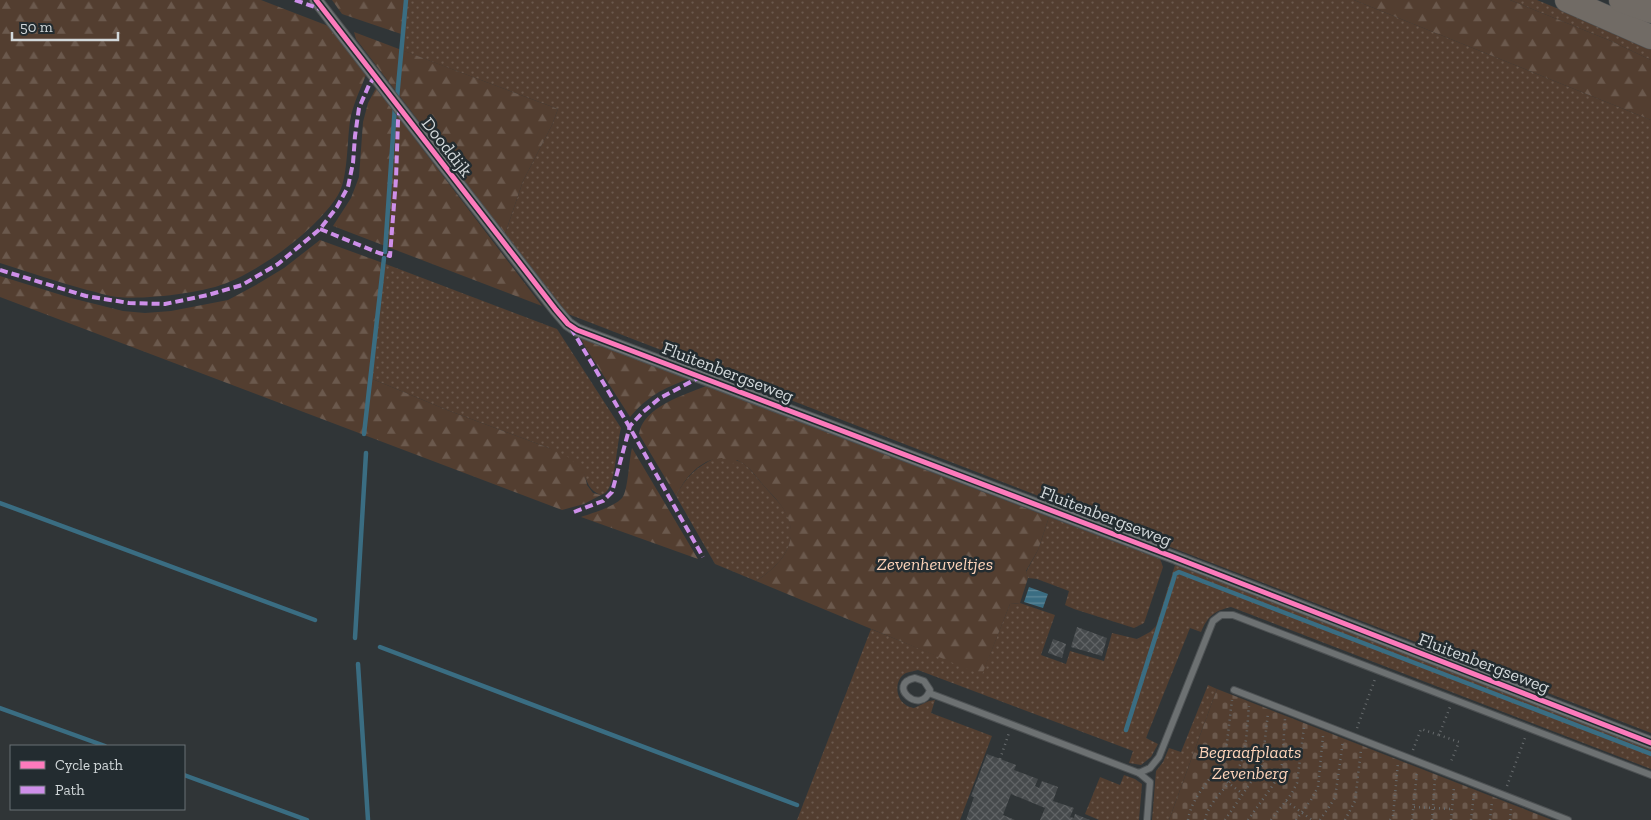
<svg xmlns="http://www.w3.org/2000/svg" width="1651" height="820" font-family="'Zilla Slab',serif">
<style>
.grass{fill:url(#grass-dots)}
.forest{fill:url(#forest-firs)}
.cemetery{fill:url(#cemetery-stones)}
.water{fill:url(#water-rules)}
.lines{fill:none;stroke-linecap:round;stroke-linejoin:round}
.stream{stroke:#3a6d82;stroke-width:4.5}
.building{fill:url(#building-cross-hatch)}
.lane-casing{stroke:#4d5153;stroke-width:8}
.street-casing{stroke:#4d5153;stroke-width:14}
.highway-casing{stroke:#4d5153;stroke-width:25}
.path{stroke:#676b6d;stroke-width:2.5;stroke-dasharray:1 4;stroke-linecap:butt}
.lane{stroke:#6d7172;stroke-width:6}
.street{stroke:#6d7172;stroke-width:12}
.highway{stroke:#716b65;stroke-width:24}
.quiet{stroke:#ce8fe9;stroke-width:4;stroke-dasharray:8 4;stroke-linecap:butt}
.cycleway-casing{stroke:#232c30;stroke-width:8}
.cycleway{stroke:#fd7abc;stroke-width:5}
.labels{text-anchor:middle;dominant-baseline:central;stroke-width:5;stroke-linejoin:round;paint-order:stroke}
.street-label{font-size:18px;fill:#d2d8da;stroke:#232c30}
.park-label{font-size:18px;font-style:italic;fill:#fdd3b9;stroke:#232c30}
</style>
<defs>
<pattern id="grass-dots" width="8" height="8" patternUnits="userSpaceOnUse" patternTransform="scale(1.25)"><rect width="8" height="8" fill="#533e30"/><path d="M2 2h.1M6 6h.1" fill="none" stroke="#6b594d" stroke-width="1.8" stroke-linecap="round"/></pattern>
<pattern id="forest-firs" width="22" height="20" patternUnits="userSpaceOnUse" patternTransform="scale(1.25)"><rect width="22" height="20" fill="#533e30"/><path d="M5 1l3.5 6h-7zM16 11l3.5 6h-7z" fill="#6b594d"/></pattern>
<pattern id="cemetery-stones" width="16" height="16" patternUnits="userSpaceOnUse" patternTransform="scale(1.25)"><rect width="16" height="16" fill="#533e30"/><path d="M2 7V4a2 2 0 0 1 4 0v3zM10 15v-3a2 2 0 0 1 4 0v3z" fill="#6b594d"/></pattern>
<pattern id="water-rules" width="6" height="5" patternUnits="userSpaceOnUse" patternTransform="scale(1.25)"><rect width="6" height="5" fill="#3a6d82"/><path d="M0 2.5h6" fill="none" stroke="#5f8899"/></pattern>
<pattern id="building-cross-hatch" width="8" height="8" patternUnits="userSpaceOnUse" patternTransform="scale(1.25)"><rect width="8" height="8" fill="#464a4c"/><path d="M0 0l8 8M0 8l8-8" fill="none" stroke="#606365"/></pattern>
</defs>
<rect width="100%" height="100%" fill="#303537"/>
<g class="grass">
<polygon points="406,0 1354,0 1651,120 1651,733 568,314 505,234 523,181 552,125 558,109 401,50"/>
<polygon points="1510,0 1537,0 1624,36 1651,49 1651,60 1611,41"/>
<path d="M383,263l174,66 64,99c-4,15 -6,55 -14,63 -1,2 -4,3 -6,4 -12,-4 -14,-13 -18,-24l-34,-23 -102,-38 -77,-32z"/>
<path d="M715,458c32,0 31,8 50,29 5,6 11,12 16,18 23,31 4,58 -25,76l-41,-17 -39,-68c9,-18 20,-29 39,-38z"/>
<polygon points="1049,517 1160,559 1163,567 1144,623 1134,628 1074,609 1065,605 1069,591 1037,579 1028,578 1026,572 1038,550"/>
<path d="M1175,565l272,102 204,79v23l-420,-162c-17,4 -23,9 -30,25l-11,-4 -44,110 12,6 -7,13 -10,8 -12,-2 4,-12 -215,-81c-4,1 -9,2 -12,3 -12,6 -11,26 0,32 1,1 7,3 8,3l15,-7 6,-1 -4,13 61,23 -32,84h-163l74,-191 111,45 28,-70 10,-1 35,12 -14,40 25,9 4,-13 34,10 8,-28 25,6 13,-7 6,-6z"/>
<polygon points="1208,685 1217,689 1169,820 1152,820 1156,771 1163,762 1169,748 1181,752"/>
<polygon points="1124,775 1135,779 1142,784 1139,820 1099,820 1085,814 1100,777 1120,785"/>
</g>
<g class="forest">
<path d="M0,0h261l70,27 35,48c-6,15 -13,29 -16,46 -3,20 -2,58 -12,74 -21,34 -73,72 -109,87 -24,11 -86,18 -112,15 -10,-1 -20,-5 -30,-7 -29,-8 -58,-18 -87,-27z"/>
<polygon points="332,0 406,0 404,35 342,14"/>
<polygon points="1354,0 1510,0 1611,41 1651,60 1651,120"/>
<polygon points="354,32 558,109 552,125 523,181 505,234 356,39"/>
<polygon points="376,88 542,306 333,226 351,198 359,177 363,122 368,103"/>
<polygon points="320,240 383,263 370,378 447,410 549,448 568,457 584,471 587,485 593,493 601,495 584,504 562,510 0,297 0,276 71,298 123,311 145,313 171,311 228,300 256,285 284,268"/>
<path d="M581,338l107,41c-26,10 -40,17 -58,38l-46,-72z"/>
<path d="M706,386l343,131 -11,33 -12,21 2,7 -8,25 -10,1 -28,71 -226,-94c29,-18 48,-45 24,-77 -4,-6 -10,-11 -15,-17 -11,-12 -13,-19 -28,-27l-7,6 -8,-8c-22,1 -37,20 -46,38l-37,-62c4,-27 45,-39 67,-48z"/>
<path d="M632,448l66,111 -117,-42c11,-4 33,-10 41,-19 6,-6 7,-39 10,-50z"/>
</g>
<polygon class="cemetery" points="1217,689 1552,820 1169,820"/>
<polygon class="water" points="1029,587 1048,594 1043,608 1024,602"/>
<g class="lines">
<g class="stream">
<polyline points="397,98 406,0"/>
<polyline points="385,252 395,106"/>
<polyline points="364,434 384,258"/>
<polyline points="0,503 315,620"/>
<polyline points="355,638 366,453"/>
<polyline points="380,647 797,805"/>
<polyline points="358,664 368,820"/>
<polyline points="0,708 105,746"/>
<polyline points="1126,730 1174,578 1175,574 1179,572 1651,754"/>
<polyline points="184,775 307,820"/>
</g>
</g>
<g class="building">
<polygon points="1077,627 1107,638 1102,656 1071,647"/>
<polygon points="1053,639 1066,644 1062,658 1048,653"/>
<polygon points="987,754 1016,765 1014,770 1038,779 1035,786 1039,788 1042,781 1058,787 1053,801 1074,808 1070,817 1074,818 1075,814 1090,820 1040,820 1045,808 1011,794 1003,815 1015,820 966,820 974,797 971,796"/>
</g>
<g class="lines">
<g class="lane-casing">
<g id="lane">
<path d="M915,678l9,3 6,9c-9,27 -45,-6 -15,-12z"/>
<polyline points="1234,690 1568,820"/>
<polyline points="929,693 1139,773 1150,768 1159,757 1213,621 1221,615 1233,615 1651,775"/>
<polyline points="1139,773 1150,782 1147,820"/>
</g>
</g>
<g class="street-casing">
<polyline id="street" points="316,0 556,310 568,324 577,330 1171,556 1651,743"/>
</g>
<g class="highway-casing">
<g id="highway">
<polyline points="1567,0 1651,37"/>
<polyline points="1621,0 1651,11"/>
</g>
</g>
<g class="path">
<polyline points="1357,728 1375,679"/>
<polyline points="1439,735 1459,742 1450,764"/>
<polyline points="1264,750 1301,753"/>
<polyline points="1413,750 1421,729 1439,735 1450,707"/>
<polyline points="1000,759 1009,733"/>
<polyline points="1215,773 1243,794"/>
<polyline points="1507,786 1525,738"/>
<polyline points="1286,801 1312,820"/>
<polyline points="1414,807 1452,809"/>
<path d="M1188,820c4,-27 29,-44 38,-69l6,-51"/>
<path d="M1205,820c4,-20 23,-32 32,-49 10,-17 10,-46 12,-65"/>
<polyline points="1225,820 1262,766 1268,713"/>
<polyline points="1248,820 1278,778 1282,764 1285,719"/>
<polyline points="1271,820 1292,793 1297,783 1304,727"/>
<polyline points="1296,820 1311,800 1318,787 1323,736"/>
<polyline points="1320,820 1335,798 1343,741"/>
<polyline points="1345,820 1355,801 1361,750"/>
<polyline points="1390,820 1393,816 1398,763"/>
<polyline points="1412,820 1417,772"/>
<polyline points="1432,820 1435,778"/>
<polyline points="1451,820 1454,787"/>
<polyline points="1471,820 1474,793"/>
<polyline points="1490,820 1492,802"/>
<polyline points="1510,820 1511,809"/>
</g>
<use href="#lane" class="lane"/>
<use href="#street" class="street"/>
<use href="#highway" class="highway"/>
<g class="quiet">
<polyline points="295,0 323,10"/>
<polyline points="320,229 379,253 390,256 396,179 398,121 400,109"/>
<polyline points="0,270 86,296 129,303 165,304 208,295 242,285 278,264 320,229 337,207 348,187 353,163 355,136 359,108 369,85 375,76"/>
<polyline points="571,328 630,428 703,557"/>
<polyline points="574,512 603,501 612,492 630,426 643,412 660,398 702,376"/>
</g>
<g class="cycleway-casing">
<polyline id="cycleway" points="316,0 556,310 568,324 577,330 1171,556 1651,743"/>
</g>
<use href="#cycleway" class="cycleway"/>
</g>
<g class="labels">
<g class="street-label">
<text transform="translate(447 147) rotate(52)">Dooddijk</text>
<text transform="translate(728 372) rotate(21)">Fluitenbergseweg</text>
<text transform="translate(1106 516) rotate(21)">Fluitenbergseweg</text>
<text transform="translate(1484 663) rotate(21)">Fluitenbergseweg</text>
</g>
<g class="park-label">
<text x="935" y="564">Zevenheuveltjes</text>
<text x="1250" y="752">Begraafplaats<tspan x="1250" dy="21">Zevenberg</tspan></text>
</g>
</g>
<rect x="10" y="745" width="175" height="65" fill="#232c30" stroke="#697174"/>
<rect x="20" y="761" width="25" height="8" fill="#fd7abc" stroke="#697174"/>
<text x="55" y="770" font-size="15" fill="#d2d8da">Cycle path</text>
<rect x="20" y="786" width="25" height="8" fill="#ce8fe9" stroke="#697174"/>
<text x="55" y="795" font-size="15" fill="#d2d8da">Path</text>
<path d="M12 32v8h106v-8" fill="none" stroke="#d2d8da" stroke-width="2.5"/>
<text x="20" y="32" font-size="15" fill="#d2d8da" stroke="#232c30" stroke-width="4" paint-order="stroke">50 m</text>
</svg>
